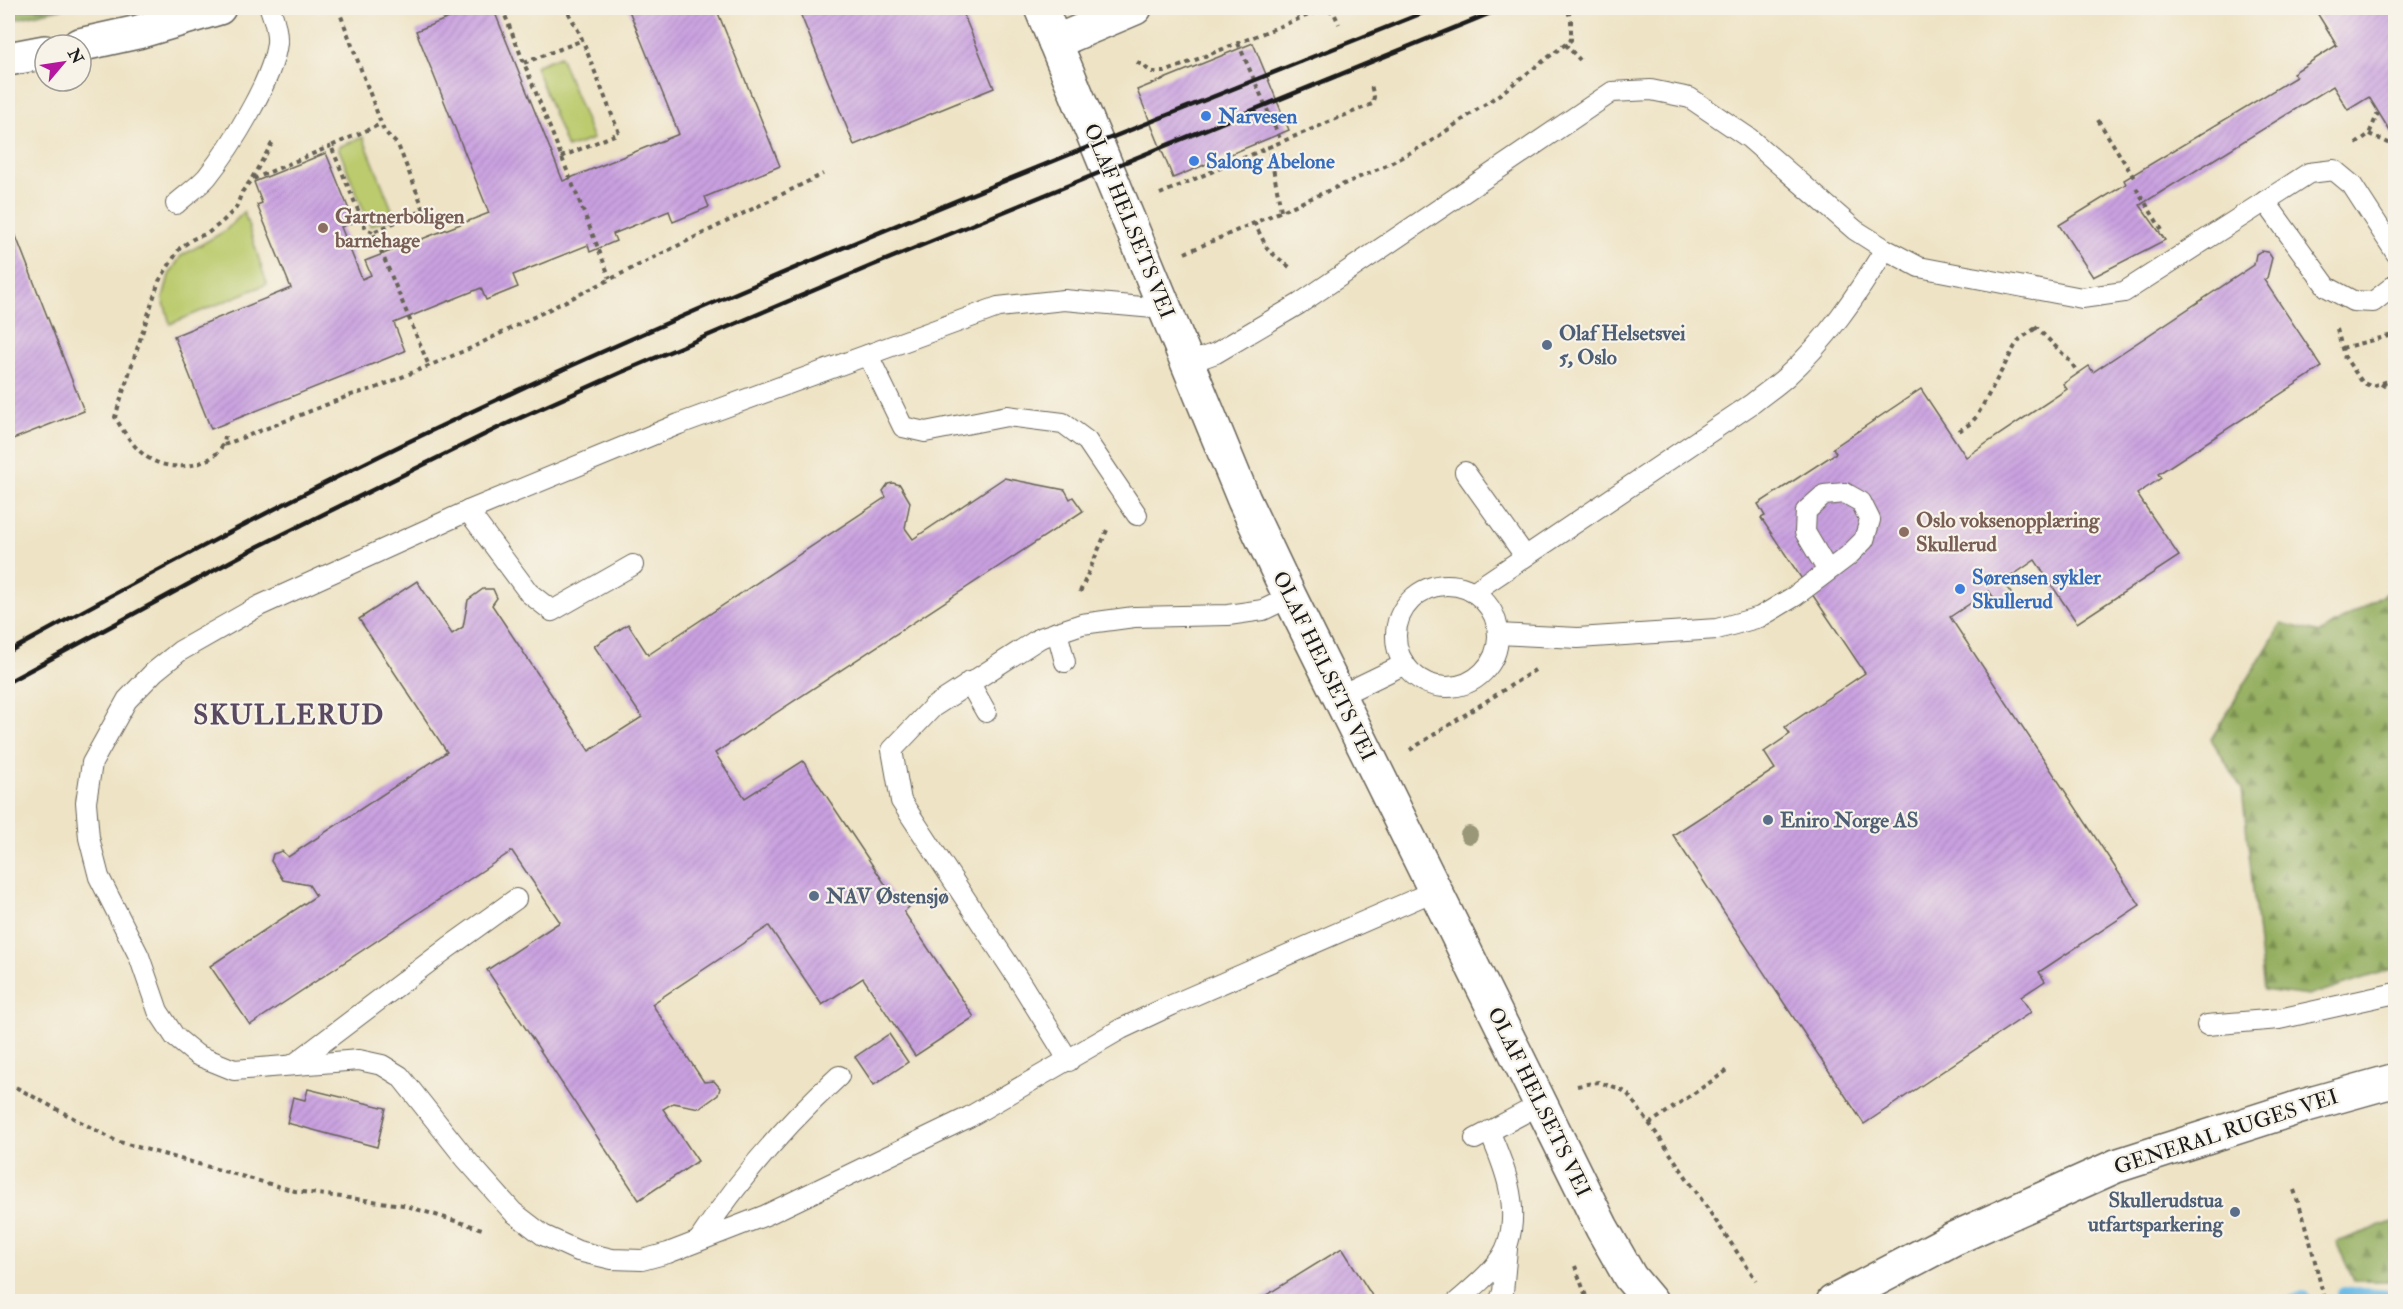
<svg xmlns="http://www.w3.org/2000/svg" width="2403" height="1309" font-family="'IM FELL Double Pica',serif">
<style>
.forest{fill:url(#forest-firs);stroke:#58663e;stroke-width:1.5}
.green{fill:#bbcb6d;stroke:#6c7444;stroke-width:1.5}
.lines{fill:none;stroke-linecap:round;stroke-linejoin:round}
.stream{stroke:#6dbce7;stroke-width:14}
.building{fill:url(#building-hatch)}
.service-casing{stroke:#666257;stroke-width:22}
.minor-casing{stroke:#666257;stroke-width:36}
.path{stroke:#666257;stroke-width:4;stroke-dasharray:4.5 4.5;stroke-linecap:butt}
.service{stroke:#fff;stroke-width:20}
.minor{stroke:#fff;stroke-width:33}
.rail{stroke:#1c1c1c;stroke-width:4.5}
.tree{fill:#999777}
.shop-dot{fill:#3f7fe0;stroke:#f7f3e8;stroke-width:2}
.education-dot{fill:#8d6e63;stroke:#f7f3e8;stroke-width:2}
.service-dot{fill:#5c6f8a;stroke:#f7f3e8;stroke-width:2}
.labels{text-anchor:middle;dominant-baseline:central;stroke-width:4.5;stroke-linejoin:round;paint-order:stroke}
.shop-label{font-size:21px;font-weight:bold;fill:#366cbe;stroke:#f7f3e8;text-anchor:start}
.education-label{font-size:21px;font-weight:bold;fill:#785e54;stroke:#f7f3e8;text-anchor:start}
.street-label{font-size:21px;fill:#1c1c1c;stroke:#f7f3e8}
.service-label{font-size:21px;font-weight:bold;fill:#4e5e75;stroke:#f7f3e8;text-anchor:start}
.district-label{font-size:27px;font-weight:bold;letter-spacing:1.5px;fill:#594a61;stroke:#f7f3e8}
</style>
<defs>
<pattern id="forest-firs" width="22" height="20" patternUnits="userSpaceOnUse" patternTransform="scale(1.5)"><rect width="22" height="20" fill="#94af60"/><path d="M5 1l3.5 6h-7zM16 11l3.5 6h-7z" fill="#788e4e"/></pattern>
<pattern id="building-hatch" width="6" height="6" patternUnits="userSpaceOnUse" patternTransform="scale(1.5)"><rect width="6" height="6" fill="#c9a0e0"/><path d="M-1 1l2-2M0 6l6-6M5 7l2-2" fill="none" stroke="#ac89c0"/></pattern>
</defs>
<rect width="100%" height="100%" fill="#f7f3e8"/>
<filter id="ink" filterUnits="userSpaceOnUse"><feTurbulence type="fractalNoise" baseFrequency=".0167" numOctaves="2"/><feDisplacementMap in="SourceGraphic" scale="12" xChannelSelector="R" yChannelSelector="G"/><feConvolveMatrix kernelMatrix="1 2 1 2 8 2 1 2 1" color-interpolation-filters="sRGB"/></filter>
<filter id="wash" filterUnits="userSpaceOnUse"><feTurbulence type="fractalNoise" baseFrequency=".008" numOctaves="4" result="noise"/><feDisplacementMap in="SourceGraphic" scale="24" xChannelSelector="R" yChannelSelector="G"/><feGaussianBlur stdDeviation="1.35" result="paint"/><feColorMatrix in="noise" values="0 0 0 0 0 0 0 0 0 0 0 0 0 0 0 0 0 1.4 0 .05"/><feComposite in="paint" operator="in"/></filter>
<g filter="url(#wash)">
<rect width="100%" height="100%" fill="#eee3c5"/>
<g class="forest">
<polygon points="8,8 63,8 8,21"/>
<polygon points="2395,588 2395,968 2308,996 2264,990 2242,789 2211,739 2282,623 2320,633"/>
<polygon points="2395,1221 2395,1281 2354,1281 2336,1242"/>
</g>
<g class="green">
<polygon points="560,56 593,139 567,148 535,66"/>
<polygon points="363,137 395,217 370,226 338,147"/>
<polygon points="244,212 267,284 170,324 163,299 169,275 181,256 225,231"/>
</g>
<g class="lines">
<g class="stream">
<polyline points="2343,1294 2396,1297"/>
<polyline points="2293,1302 2303,1298"/>
</g>
</g>
<g id="blocks">
<g class="building">
<polygon points="474,8 493,8 563,181 679,134 628,8 716,8 780,166 705,197 709,207 673,222 669,211 613,234 616,241 590,252 588,245 513,275 518,287 486,300 481,288 394,323 405,351 211,429 174,336 291,288 257,205 262,203 254,182 326,153 354,222 341,227 362,279 371,275 365,261 489,213 416,31"/>
<polygon points="798,8 961,8 994,88 854,145"/>
<polygon points="2314,8 2396,8 2396,141 2369,97 2348,110 2333,86 2140,205 2165,240 2093,277 2059,225 2126,184 2124,180 2296,77 2293,73 2337,45"/>
<polygon points="1253,43 1289,130 1173,178 1137,90"/>
<polygon points="14,231 84,411 8,441 8,234"/>
<polygon points="2261,251 2268,252 2272,258 2267,278 2264,280 2322,367 2158,474 2161,478 2137,494 2179,556 2077,623 2035,560 2003,582 2013,596 1999,605 1989,591 1950,617 2140,905 2039,972 2045,981 2021,997 2031,1012 1864,1124 1673,835 1775,769 1764,752 1790,734 1785,727 1865,673 1761,518 1765,516 1758,504 1836,453 1833,448 1921,389 1966,457 2067,389 2063,384 2089,366 2093,372 2254,265 2256,254"/>
<polygon points="1004,478 1065,490 1070,499 1073,497 1083,511 715,753 745,798 803,761 895,899 901,896 908,898 909,907 904,912 974,1017 915,1056 863,978 822,1005 769,926 652,1004 704,1082 714,1081 720,1088 718,1095 700,1108 673,1103 663,1109 698,1161 639,1200 487,970 560,922 512,851 250,1025 210,966 316,896 309,885 283,880 271,861 273,854 282,851 288,857 447,752 359,619 417,581 452,634 463,627 468,600 483,589 493,589 497,598 492,605 589,751 642,717 594,646 628,624 648,655 886,497 883,491 888,484 893,483 900,485 910,502 905,528 913,539"/>
<polygon points="889,1034 908,1062 874,1085 855,1057"/>
<polygon points="308,1089 386,1108 377,1147 287,1123 293,1097 305,1100"/>
<polygon points="1342,1248 1376,1302 1255,1302"/>
</g>
</g>
</g>
<g filter="url(#ink)">
<use href="#blocks" fill-opacity="0" stroke="#666257" stroke-width="1.5"/>
<g class="lines">
<g class="service-casing">
<g id="service">
<polyline points="2265,201 2327,287 2353,301 2373,302 2396,284"/>
<path d="M176,204c10,-9 22,-17 31,-27 23,-29 66,-97 70,-134 1,-12 -3,-24 -7,-35"/>
<polyline points="1165,309 1064,300 998,307 679,424 468,511 259,606 180,651 154,672 127,700 92,763 86,802 89,838 99,877 139,956 158,1011 175,1037 197,1055 234,1070 359,1060 382,1065 400,1076 465,1158 513,1212 543,1235 578,1251 612,1259 642,1260 668,1253 766,1215 969,1117 1121,1029 1172,1005 1434,891"/>
<polyline points="868,355 903,427 925,432 1007,416 1063,423 1087,441 1137,515"/>
<polyline points="1188,363 1216,353 1299,304 1612,92 1651,90 1690,98 1749,138 1855,230 1885,249 1919,267 2082,298 2124,292 2309,173 2334,170 2352,185 2396,253"/>
<polyline points="1465,472 1525,556"/>
<polyline points="468,511 529,593 552,611 633,565"/>
<circle cx="1447" cy="636" r="51"/>
<path d="M1473,592l280,-189c11,-9 23,-17 33,-26 40,-36 71,-82 99,-128"/>
<polyline points="1057,632 1065,662"/>
<polyline points="1498,634 1578,638 1717,629 1760,617 1795,596 1848,556 1864,540 1870,520 1861,502 1845,493 1824,495 1806,511 1805,532 1828,571"/>
<polyline points="969,682 986,712"/>
<polyline points="1339,696 1405,664"/>
<polyline points="2207,1025 2279,1019 2396,993"/>
<polyline points="1069,1061 1022,985 901,801 892,750 933,707 1040,638 1082,624 1134,617 1228,615 1263,610 1290,597"/>
<polyline points="293,1065 449,947 516,899"/>
<polyline points="1475,1139 1539,1105"/>
<path d="M699,1240c40,-61 86,-115 140,-164"/>
<path d="M1457,1302c18,-16 44,-36 51,-59 12,-38 -4,-78 -19,-112"/>
<polyline points="1499,1302 1503,1292 1507,1249"/>
</g>
</g>
<g class="minor-casing">
<g id="minor">
<polyline points="1041,8 1244,500 1290,597 1602,1228 1630,1277 1651,1302"/>
<polyline points="1055,42 1135,8"/>
<polyline points="79,45 138,32 219,8"/>
<polyline points="8,59 45,52"/>
<polyline points="1833,1302 1953,1239 2116,1166 2303,1106 2396,1080"/>
</g>
</g>
<g class="path">
<polyline points="338,8 384,131 398,145 424,210 373,232 429,366"/>
<polyline points="502,8 610,278"/>
<polyline points="1238,43 1281,141"/>
<polyline points="1565,44 1580,60"/>
<polyline points="1137,62 1152,72 1165,72 1326,8 1334,13 1339,24"/>
<polyline points="524,63 583,40"/>
<polyline points="2098,120 2136,181"/>
<polyline points="2369,134 2391,144 2396,151"/>
<polyline points="2356,144 2369,134 2378,113"/>
<polyline points="561,157 619,133 580,34 566,8"/>
<polyline points="252,178 274,140"/>
<polyline points="2136,188 2162,230"/>
<polyline points="1160,194 1269,147"/>
<polyline points="1281,210 1269,147 1372,104 1374,97 1371,85"/>
<polyline points="1254,222 1268,250 1292,269"/>
<polyline points="373,232 366,229 331,146 381,124"/>
<polyline points="1185,253 1383,167 1430,142 1500,94 1571,40 1571,20 1567,8"/>
<polyline points="2035,326 2070,361 2078,373"/>
<polyline points="2337,329 2344,356 2363,383 2371,386 2396,379"/>
<polyline points="2342,348 2396,334"/>
<polyline points="2381,384 2396,393"/>
<polyline points="1959,431 1971,423 1977,416 2015,346 2020,339 2036,328"/>
<path d="M225,436c-3,29 -46,36 -69,26 -19,-8 -31,-28 -41,-45l44,-136 21,-33 13,-9 15,-6 14,-11 14,-14 6,-16 9,-12 80,-34"/>
<polyline points="224,445 351,395 376,388 471,348 823,174"/>
<polyline points="1080,592 1107,530"/>
<polyline points="1410,750 1535,670"/>
<polyline points="8,1083 116,1141 295,1191 403,1205 482,1229"/>
<polyline points="1577,1086 1598,1082 1618,1088 1627,1093 1659,1137 1756,1280"/>
<polyline points="1649,1124 1728,1070"/>
<polyline points="2294,1190 2306,1225 2325,1302"/>
<polyline points="1575,1266 1588,1302"/>
<polyline points="633,1295 665,1302"/>
</g>
<use href="#service" class="service"/>
<use href="#minor" class="minor"/>
<g class="rail">
<path d="M8,652c158,-87 318,-173 482,-249 310,-144 628,-268 945,-395"/>
<polyline points="8,682 259,546 500,427 622,372 871,266 1503,8"/>
</g>
</g>
<circle class="tree" cx="1469" cy="835" r="9"/>
</g>
<g class="shop-dot">
<circle cx="1206" cy="116" r="6"/>
<circle cx="1194" cy="161" r="6"/>
<circle cx="1960" cy="589" r="6"/>
</g>
<g class="education-dot">
<circle cx="323" cy="228" r="6"/>
<circle cx="1904" cy="532" r="6"/>
</g>
<g class="service-dot">
<circle cx="1547" cy="345" r="6"/>
<circle cx="1768" cy="820" r="6"/>
<circle cx="814" cy="896" r="6"/>
<circle cx="2235" cy="1212" r="6"/>
</g>
<g class="labels">
<g class="shop-label">
<text x="1218" y="116">Narvesen</text>
<text x="1206" y="161">Salong Abelone</text>
<text x="1972" y="577">Sørensen sykler<tspan x="1972" dy="24">Skullerud</tspan></text>
</g>
<g class="education-label">
<text x="335" y="216">Gartnerboligen<tspan x="335" dy="24">barnehage</tspan></text>
<text x="1916" y="520">Oslo voksenopplæring<tspan x="1916" dy="24">Skullerud</tspan></text>
</g>
<g class="street-label">
<text transform="translate(1129 221) rotate(68)">OLAF HELSETS VEI</text>
<text transform="translate(1324 666) rotate(64)">OLAF HELSETS VEI</text>
<text transform="translate(1539 1102) rotate(64)">OLAF HELSETS VEI</text>
<text transform="translate(2226 1132) rotate(-18)">GENERAL RUGES VEI</text>
</g>
<g class="service-label">
<text x="1559" y="333">Olaf Helsetsvei<tspan x="1559" dy="24">5, Oslo</tspan></text>
<text x="1780" y="820">Eniro Norge AS</text>
<text x="826" y="896">NAV Østensjø</text>
<text x="2223" y="1200" text-anchor="end">Skullerudstua<tspan x="2223" dy="24">utfartsparkering</tspan></text>
</g>
<g class="district-label">
<text x="289" y="715">SKULLERUD</text>
</g>
</g>
<rect width="2403" height="1309" fill="none" stroke="#f7f3e8" stroke-width="30"/>
<g transform="translate(63 63) rotate(61)"><circle r="28" fill="#f7f3e8" stroke="#9f9d96" stroke-width="1.5"/>
<path d="M0-4.5L10 22L0 15L-10 22Z" fill="#b5179e"/>
<text y="-9" font-size="16" font-weight="bold" text-anchor="middle" fill="#1c1c1c">N</text>
</g>
</svg>
